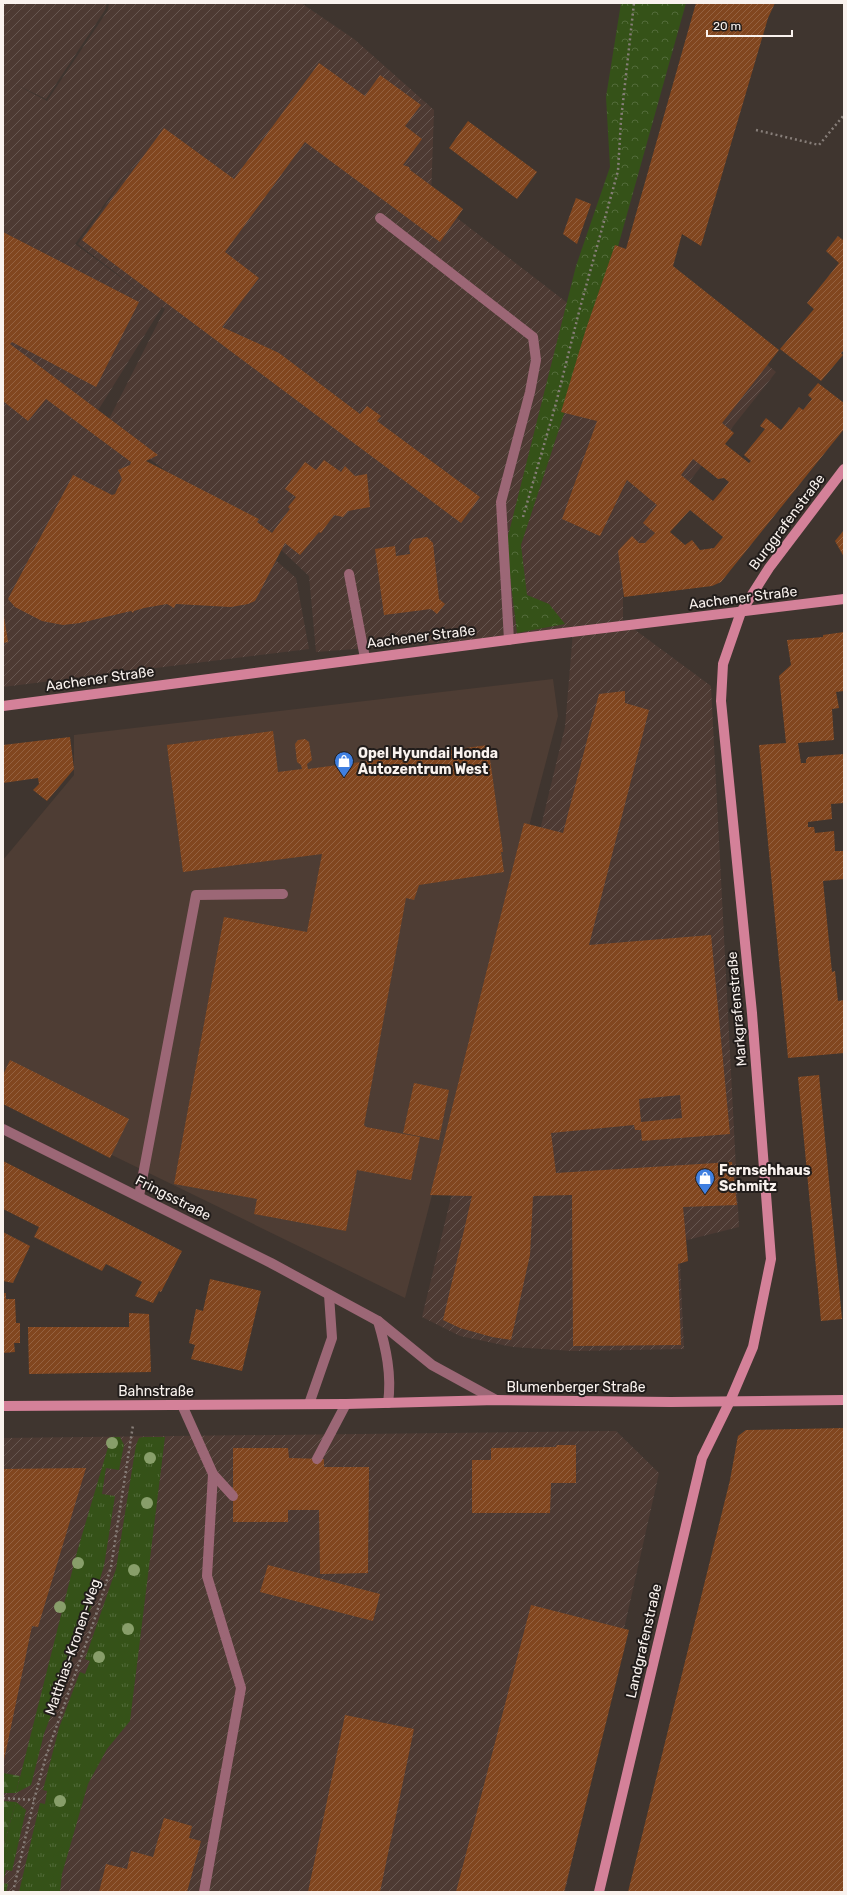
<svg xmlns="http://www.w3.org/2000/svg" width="847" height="1895" font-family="Rubik,sans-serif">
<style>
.built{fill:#4e3d34}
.industrial{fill:url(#industrial-furrows);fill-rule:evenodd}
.grass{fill:url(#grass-tufts)}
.forest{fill:url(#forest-firs)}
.park{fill:url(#park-crowns)}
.building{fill:url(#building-hatch);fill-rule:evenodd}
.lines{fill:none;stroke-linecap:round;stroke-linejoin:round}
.path{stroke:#877e79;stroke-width:2.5;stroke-dasharray:2 3;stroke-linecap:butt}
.lane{stroke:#9c6776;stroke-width:10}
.street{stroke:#9c6776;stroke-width:10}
.secondary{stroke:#d48199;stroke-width:10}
.tree{fill:#889e6a}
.labels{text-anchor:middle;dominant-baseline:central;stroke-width:4;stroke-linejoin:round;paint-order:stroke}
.street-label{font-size:14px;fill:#f9f2ee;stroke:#221d1b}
.poi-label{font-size:14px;font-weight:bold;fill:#f9f2ee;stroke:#221d1b;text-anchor:start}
</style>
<defs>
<pattern id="industrial-furrows" width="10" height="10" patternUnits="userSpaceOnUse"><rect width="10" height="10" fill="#4d3a33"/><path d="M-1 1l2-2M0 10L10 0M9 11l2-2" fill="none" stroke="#675751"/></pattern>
<pattern id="grass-tufts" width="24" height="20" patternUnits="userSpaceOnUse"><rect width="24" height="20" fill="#355218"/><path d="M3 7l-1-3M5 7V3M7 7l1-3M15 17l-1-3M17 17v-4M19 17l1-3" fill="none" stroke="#536b3a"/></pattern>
<pattern id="forest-firs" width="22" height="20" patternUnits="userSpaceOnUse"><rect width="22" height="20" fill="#355218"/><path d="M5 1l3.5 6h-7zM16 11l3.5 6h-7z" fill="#536b3a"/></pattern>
<pattern id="park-crowns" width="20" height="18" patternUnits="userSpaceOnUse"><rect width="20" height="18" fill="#355218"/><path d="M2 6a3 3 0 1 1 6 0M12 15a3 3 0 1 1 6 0" fill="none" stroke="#536b3a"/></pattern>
<pattern id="building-hatch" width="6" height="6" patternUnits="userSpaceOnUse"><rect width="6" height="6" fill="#81461f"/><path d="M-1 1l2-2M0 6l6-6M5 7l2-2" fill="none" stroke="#946140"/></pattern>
</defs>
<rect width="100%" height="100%" fill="#3f352f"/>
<polygon class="built" points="553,679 558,716 405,1298 3,1102 3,860 74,775 74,735"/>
<g class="industrial">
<path d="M3,3h104l-2,7 -59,89 -33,-16 34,18 61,-91 1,-7h106l-14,33 14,-33h86l53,36 80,71 -3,88 152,117 86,-30 107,87 -92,116 -61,92v41l88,65 28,541 -60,15 5,107 -111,2 -60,-4 -53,-11 -38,-19 143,-590 8,-95 -257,20 -7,-76 -46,-43 -72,-36 -24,-25 -61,-47 59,-116 -3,-2 -73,118 167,118 40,35 13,71 -306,38zM145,149l-67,95 71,54 -74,-54z"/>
<polygon points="616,1431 659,1473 565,1892 3,1892 3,1438"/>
</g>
<g class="grass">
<polygon points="111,1437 120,1437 124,1445 119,1470 106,1468 102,1494 115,1496 104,1566 92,1605 44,1734 31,1785 16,1793 77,1552"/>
<polygon points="143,1437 165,1437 130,1721 107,1749 88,1784 62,1874 60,1892 19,1892 40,1803 45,1804 47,1791 43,1790 59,1728 80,1672 85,1674 90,1661 85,1659 116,1569 136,1445 139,1438"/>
<polygon points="16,1802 26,1810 12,1871 6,1870 3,1883 8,1884 6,1892 3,1892 3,1848"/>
</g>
<g class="forest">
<polygon points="3,1773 20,1776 16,1793 3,1793"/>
<polygon points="3,1801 16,1802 3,1847"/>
</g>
<polygon class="park" points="621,3 686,3 612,268 521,545 527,595 549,604 565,624 517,633 506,544 576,266 610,167 606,97"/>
<g class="building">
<path d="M696,3h79l-7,15 -67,228 -19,-12 -9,32 106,84 -57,73 12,10 -9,11 24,19 2,-2 -7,-6 21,-26 -5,-3 6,-8 15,12 18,-23 4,3 9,-11 -4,-4 10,-12 26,20v26l-123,153 -9,4 -88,11 -6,-46 14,-15 7,7h6l10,-10 -12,-10 14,-18 -30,-25 -27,56 -38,-17 35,-98 -36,-9 25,-83 29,-84 11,4zM693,459l25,20 6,-1 5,4 -16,19 -32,-26zM690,510l33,27 -9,11 -14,2 -8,-10 -7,5 -15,-13z"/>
<polygon points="319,63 365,96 380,75 421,105 405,126 422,139 403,165 409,167 410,170 463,209 440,242 305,142 225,252 259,278 222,327 279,353 360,414 367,406 381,416 377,421 480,497 461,523 82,240 164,128 234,179"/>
<polygon points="468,121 537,172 517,199 449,148"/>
<polygon points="576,198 591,204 577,244 563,234"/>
<polygon points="3,232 139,302 96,387 12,342 10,344 158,455 146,461 259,519 257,522 272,533 290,509 288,507 296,497 285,489 305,462 316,470 324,460 341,472 345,466 355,476 367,474 370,507 348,511 343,517 334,515 321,533 319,532 300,555 285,543 255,601 248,604 231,607 176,604 174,608 167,604 144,608 134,611 133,613 131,611 80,623 63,625 42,621 15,607 8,599 73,475 112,495 115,494 122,479 118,470 130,465 131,462 46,399 28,421 3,401"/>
<polygon points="838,236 843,240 844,238 844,350 841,353 843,355 821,381 780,349 814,309 807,303 839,263 826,251"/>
<polygon points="844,530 844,557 835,541"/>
<polygon points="427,537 433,543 439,599 445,604 437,614 431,609 384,615 375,549 395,546 396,556 410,554 409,546 413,539"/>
<polygon points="3,610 8,642 3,643"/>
<polygon points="844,632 844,691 836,692 839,708 832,709 834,740 798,743 801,763 806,763 806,760 808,757 844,754 844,803 831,804 832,819 808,822 808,827 814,827 815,833 834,831 835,851 844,851 844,879 823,881 832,972 835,971 838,1001 844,1000 844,1053 788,1058 759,745 786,743 779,676 791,665 787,640 823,637 823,635"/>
<path d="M625,691v12l24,7 -60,235 122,-10 19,199 -88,7 -1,-11h-6l-1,-5 -83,8 5,40 176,-11 5,43 -54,2 5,54 -10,3 3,81 -108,1 -1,-151 -39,1 -3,59 -19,85 -19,-3 -32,-9 -17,-8 29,-124 -42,-1 94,-372 39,10 36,-139zM680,1095l2,23 -41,4 -2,-23z"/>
<polygon points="273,731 278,772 302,769 301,765 297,762 295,744 298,740 305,739 309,742 312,760 307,764 308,769 488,745 503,852 501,852 504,872 419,885 414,900 406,898 364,1125 366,1127 420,1137 411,1180 357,1170 346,1231 254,1214 257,1199 174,1184 224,917 307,932 322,854 183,872 167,745"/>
<polygon points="70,737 74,769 47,801 33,790 39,784 38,778 3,783 3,745"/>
<polygon points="10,1060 129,1119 110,1158 3,1104 3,1075"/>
<polygon points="819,1075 842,1319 821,1321 798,1077"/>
<polygon points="414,1083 449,1090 439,1140 403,1133"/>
<polygon points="3,1161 182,1251 161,1292 159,1291 153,1303 135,1296 142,1282 106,1264 102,1271 34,1237 39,1227 3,1209"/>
<polygon points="3,1232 30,1246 13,1283 3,1281"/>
<polygon points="210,1279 261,1291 242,1371 191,1359 195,1345 189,1343 196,1309 203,1311"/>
<polygon points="3,1293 6,1293 6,1299 15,1299 16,1323 20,1323 20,1343 14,1343 15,1352 3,1353"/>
<polygon points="129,1313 149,1314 151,1372 29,1374 28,1327 129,1327"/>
<polygon points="844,1428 844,1892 628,1892 730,1480 738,1436 746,1430"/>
<polygon points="557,1445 576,1445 576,1483 551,1483 550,1513 472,1513 472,1460 491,1460 491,1448 556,1447"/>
<polygon points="233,1448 288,1448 289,1458 324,1459 324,1467 369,1467 368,1573 320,1574 319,1510 288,1510 288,1522 233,1522"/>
<polygon points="86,1468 38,1627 32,1626 3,1765 3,1469"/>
<polygon points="268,1565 380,1594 373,1621 260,1592"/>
<polygon points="531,1605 629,1630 564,1892 456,1892"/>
<polygon points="345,1715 414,1729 380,1892 308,1892"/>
<polygon points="164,1818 192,1826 189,1838 201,1841 187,1892 99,1892 106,1864 127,1869 131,1851 153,1857"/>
</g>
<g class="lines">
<g class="path">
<polyline points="756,130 819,145 844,115"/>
<polyline points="523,517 555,407 580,308 618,171 621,120 634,3"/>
<polyline points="3,1798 34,1800"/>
<polyline points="13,1892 34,1800 46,1756 95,1618 111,1567 133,1425"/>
</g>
<g class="lane">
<polyline points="380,218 533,337 536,360 530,392 501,502 509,640"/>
<polyline points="349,574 365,658"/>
<polyline points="139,1196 196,895 283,894"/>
<polyline points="182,1405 213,1474 233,1496"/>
<polyline points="317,1459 346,1404"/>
<polyline points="204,1892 241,1688 207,1576 213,1474"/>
</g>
<g class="street">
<polyline points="3,1129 271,1263 378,1321 432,1365 496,1400"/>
<path d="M378,1321c8,27 14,54 10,82"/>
<polyline points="309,1404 332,1338 329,1295"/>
</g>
<g class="secondary">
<polyline points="3,706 530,637 844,599"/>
<polyline points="3,1406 346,1404 496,1400 671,1402 844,1400"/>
<polyline points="599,1892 702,1458 730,1401 753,1347 771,1259 752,1013 721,701 723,664 741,612 769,568 844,469"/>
</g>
</g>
<g class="tree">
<circle cx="112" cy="1443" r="6"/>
<circle cx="150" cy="1458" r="6"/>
<circle cx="147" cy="1503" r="6"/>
<circle cx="78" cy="1563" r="6"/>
<circle cx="134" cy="1570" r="6"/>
<circle cx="60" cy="1607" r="6"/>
<circle cx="128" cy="1629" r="6"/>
<circle cx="99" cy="1657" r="6"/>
<circle cx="60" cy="1801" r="6"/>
</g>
<defs>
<g id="shop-pin" transform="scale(1)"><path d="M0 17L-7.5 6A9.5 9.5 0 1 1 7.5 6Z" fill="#3f7fe0" stroke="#221d1b"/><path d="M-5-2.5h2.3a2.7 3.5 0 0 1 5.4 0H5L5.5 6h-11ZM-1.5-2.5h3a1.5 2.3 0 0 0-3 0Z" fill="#fff"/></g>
</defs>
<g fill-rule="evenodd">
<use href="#shop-pin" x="344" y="761"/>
<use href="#shop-pin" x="705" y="1178"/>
</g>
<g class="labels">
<g class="street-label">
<text transform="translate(787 522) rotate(-53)">Burggrafenstraße</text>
<text transform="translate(743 598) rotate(-7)">Aachener Straße</text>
<text transform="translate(421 637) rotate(-7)">Aachener Straße</text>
<text transform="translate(100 679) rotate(-8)">Aachener Straße</text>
<text transform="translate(737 1009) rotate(-95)">Markgrafenstraße</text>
<text transform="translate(173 1198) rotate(27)">Fringsstraße</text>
<text x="576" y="1387">Blumenberger Straße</text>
<text x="156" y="1391">Bahnstraße</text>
<text transform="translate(644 1641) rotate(-77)">Landgrafenstraße</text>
<text transform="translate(73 1647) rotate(-71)">Matthias-Kronen-Weg</text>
</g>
<g class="poi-label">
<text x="358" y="753">Opel Hyundai Honda<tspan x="358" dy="16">Autozentrum West</tspan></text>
<text x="719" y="1170">Fernsehhaus<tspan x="719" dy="16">Schmitz</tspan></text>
</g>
</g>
<rect width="847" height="1895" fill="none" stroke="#f9f2ee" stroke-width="8"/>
<path d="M707 30v6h85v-6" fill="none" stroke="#f9f2ee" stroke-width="2"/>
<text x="713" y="30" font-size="12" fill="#f9f2ee" stroke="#221d1b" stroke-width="3" paint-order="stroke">20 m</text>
</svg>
